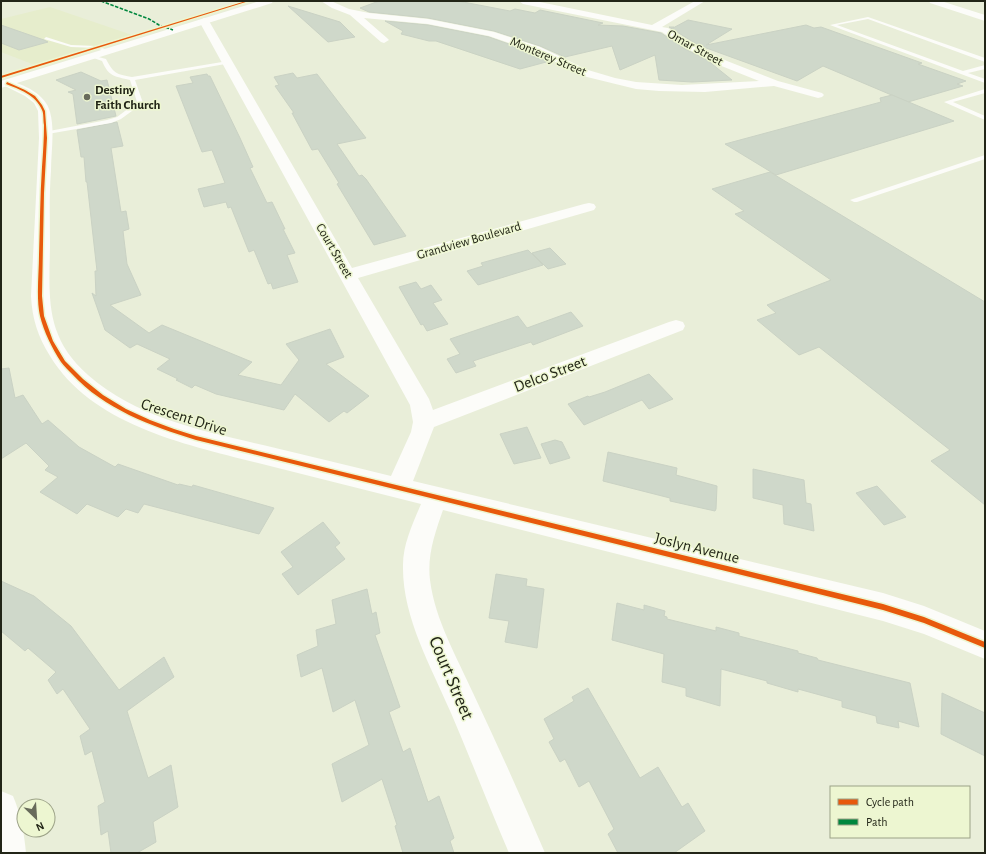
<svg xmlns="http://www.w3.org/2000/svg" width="986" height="854" font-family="'Alegreya Sans',sans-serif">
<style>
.built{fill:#e6edcc}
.building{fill:#cfd8ca;stroke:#cad2c4}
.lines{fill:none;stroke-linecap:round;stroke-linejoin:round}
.service{fill:#fcfcf9;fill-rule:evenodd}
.minor{fill:#fcfcf9;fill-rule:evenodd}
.secondary{fill:#fcfcf9;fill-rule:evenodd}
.quiet{stroke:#00873e;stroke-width:1.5;stroke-dasharray:3.5 1.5;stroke-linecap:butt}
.cycleway-casing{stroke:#edf6d1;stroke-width:3}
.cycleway{fill:#e8590c;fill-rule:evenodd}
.poi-dot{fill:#686b5b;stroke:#edf6d1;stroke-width:1.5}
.labels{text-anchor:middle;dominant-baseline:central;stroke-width:3;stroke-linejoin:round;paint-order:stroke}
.far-street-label{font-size:13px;fill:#222517;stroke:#edf6d1}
.far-poi-label{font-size:13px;font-weight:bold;fill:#222517;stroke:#edf6d1;text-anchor:start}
.street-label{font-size:16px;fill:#222517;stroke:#edf6d1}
.near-street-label{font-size:19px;fill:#222517;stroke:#edf6d1}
</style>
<rect width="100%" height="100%" fill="#e9eed9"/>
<polygon class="built" points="50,7 138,37 40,67 1,52 1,19"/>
<g class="building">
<polygon points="379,1 458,1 510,11 515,9 535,13 540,10 603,23 598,25 623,26 661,33 685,49 707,60 732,80 692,82 659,80 655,55 620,70 612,46 565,57 540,46 494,31 428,18 369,12 360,8"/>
<polygon points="288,6 340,22 355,37 328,42"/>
<polygon points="688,20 732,29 706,45 806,25 814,28 821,27 922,63 918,64 966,81 957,84 963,86 908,102 823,66 797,81 698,45 669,27 674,27 673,28"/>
<polygon points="385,21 428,25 489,37 531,52 550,61 520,69 436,41 429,41 401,34 403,31"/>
<polygon points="1,25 44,40 48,42 19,50 1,43"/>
<polygon points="81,72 101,81 107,80 116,116 77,124 73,94 68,92 76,90 56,80"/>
<polygon points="293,73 297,78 317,74 366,138 337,144 359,176 362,175 366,179 406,236 374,245 337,184 339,183 318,149 312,150 292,113 294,113 275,86 279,85 274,77"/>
<polygon points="207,74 208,76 210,76 240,138 253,167 250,168 267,203 272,202 285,229 283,229 295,253 287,255 298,282 273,289 271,283 268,284 254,250 249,252 231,207 228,208 226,202 204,207 198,189 225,183 212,150 202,152 176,86 193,83 190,77"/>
<polygon points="892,95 954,121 776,175 725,144 881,102 880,98"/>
<polygon points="117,122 123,146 111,148 121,212 126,211 129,229 123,231 127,264 141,295 110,305 149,333 162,325 252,362 238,375 281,385 299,360 286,344 330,329 344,357 326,364 369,396 347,413 344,411 329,422 295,394 284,410 216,394 195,385 192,388 176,380 178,379 157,369 170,359 137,344 130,348 105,330 92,293 96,296 95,271 97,271 87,182 86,182 84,157 81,157 77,130"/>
<polygon points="770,172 985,302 985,505 931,461 950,450 819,347 799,355 757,320 776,313 767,305 831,280 735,214 744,211 712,189"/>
<polygon points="550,248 566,264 548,269 532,253"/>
<polygon points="528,250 543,265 478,285 467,271 483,266 481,263"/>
<polygon points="416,282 421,289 431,285 442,300 433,303 448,324 427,331 423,324 421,325 399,287"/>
<polygon points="571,312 583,326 533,345 531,342 473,361 476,366 456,373 447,359 460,354 450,339 518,316 527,328"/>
<polygon points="9,368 15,398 23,395 42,424 48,420 79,447 115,467 118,464 178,485 179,484 192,487 193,485 274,508 259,534 144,504 138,513 126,509 118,517 87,504 77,514 40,492 58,477 45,470 49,466 26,443 1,459 1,369"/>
<polygon points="649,374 673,399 649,409 642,400 584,425 568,404 588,396 589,397 605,392"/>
<polygon points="527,427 541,458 514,464 500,434"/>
<polygon points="555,440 562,442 570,458 550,464 541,444"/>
<polygon points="608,452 677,468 676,475 717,486 716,509 715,511 670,501 670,498 603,481"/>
<polygon points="753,469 804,480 806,503 811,504 814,531 784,524 783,505 753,498"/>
<polygon points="877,486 906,517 884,525 856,493"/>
<polygon points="323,522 340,543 335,547 345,559 298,595 282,574 293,567 281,552"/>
<polygon points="496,574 527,579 526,586 544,589 537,648 505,642 509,621 489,618"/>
<polygon points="1,581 34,596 71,626 119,690 164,657 174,677 127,711 148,778 171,765 178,807 153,822 156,842 137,853 111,853 108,831 101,835 98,806 105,802 92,751 85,755 80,736 90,729 63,689 57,694 48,680 56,672 28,648 25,651 1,631"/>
<polygon points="367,589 372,614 376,612 380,633 375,635 400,707 389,712 403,752 410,748 428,802 439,796 454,838 450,841 454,853 403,853 395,826 397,825 382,779 342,802 332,764 369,745 355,700 333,712 322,668 301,677 297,655 318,646 316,630 336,624 332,600"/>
<polygon points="617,603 644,610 644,605 665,611 664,616 667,617 667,619 716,631 716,627 739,633 739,636 798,651 798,653 817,658 818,660 910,683 919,727 898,721 899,728 877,723 876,716 842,707 842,701 798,689 798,692 767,683 767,681 721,669 720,706 686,696 686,688 662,682 664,654 612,640"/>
<polygon points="588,688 640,778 658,767 682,807 688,803 705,831 674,853 618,853 608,834 614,829 589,781 579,787 565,759 560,762 549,742 554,739 544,719 574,701 572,697"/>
<polygon points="942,693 985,713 985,756 941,734"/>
</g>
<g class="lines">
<g class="service">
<polygon points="868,17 985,58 985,62 868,19 837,25 963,71 985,65 985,69 968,73 985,79 985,83 830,25"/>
<polygon points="46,37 71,45 97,46 110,51 108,52 96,48 71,47 44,39"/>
<path d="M91,55l15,4c8,15 10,15 26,18l96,-16 3,2 -96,17 8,23 -22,16 -10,4 -69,12 -1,-1 3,-2 63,-12 10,-3 20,-15 -7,-22c-16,-4 -21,-3 -28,-19l-11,-4z"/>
<polygon points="985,89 985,93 953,102 985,116 985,120 944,102"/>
<polygon points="985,155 985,159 857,202 854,202 850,200"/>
</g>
<g class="minor">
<polygon points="321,1 331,1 349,9 369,13 428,19 494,32 540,47 588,70 615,78 636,82 682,85 759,81 719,65 686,48 662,32 523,4 519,1 535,1 652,25 695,1 705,1 662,27 668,28 692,44 727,61 778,81 822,93 824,95 822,97 818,98 774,86 705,92 659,91 636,89 587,77 532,51 489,36 428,24 364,18 387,38 389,40 384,43 381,42 350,15 332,8"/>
<polygon points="929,1 941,1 985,15 985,21 930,3"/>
<path d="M204,18l5,3 143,247 232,-64 5,-1 5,1 2,3 -2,3 -236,68 71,121 4,11 236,-88 7,-2 7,2 2,4 -2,4 -249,97 -21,54 470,112 41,13 61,25v28l-61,-25 -41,-13 -440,-111c-8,23 -16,45 -13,70 5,40 27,77 43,113 25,53 49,106 72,160h-36c-20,-47 -38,-93 -58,-140 -20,-47 -49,-96 -48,-148 0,-21 10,-42 18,-61 -49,-12 -98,-25 -147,-37 -77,-20 -180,-38 -224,-111 -12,-19 -18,-38 -19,-60l8,-158 -1,-27 -4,-8 -9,-7 -22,-11 -2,-2 6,-3c16,4 39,14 43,32 5,18 1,40 1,59 -2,25 -1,50 -1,75 -1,53 -5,91 38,129 49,43 115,56 175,70 43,10 86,21 128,31l20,-44 2,-10 -3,-17 -211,-384z"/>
<path d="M1,791l12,5c8,19 11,37 13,57h-25z"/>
</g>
<polygon class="secondary" points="260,1 273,1 272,3 1,88 1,81"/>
<polyline class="quiet" points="101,1 149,19 159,25 173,30"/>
<g class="cycleway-casing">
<g id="cycleway">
<polygon points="246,1 249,1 1,78 1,76"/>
<path d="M7,82l18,8 10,6 7,9 3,6 2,27 -3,55 -2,103 2,20 9,25 12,20 18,18 20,16 23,14 24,11 24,9 22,7 687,168 41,13 61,25v6l-61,-25 -41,-13 -687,-170c-45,-14 -92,-31 -124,-66 -4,-4 -8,-8 -11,-12 -9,-14 -17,-30 -21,-46 -4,-18 -1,-43 -1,-61 1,-29 1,-59 3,-88 1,-14 2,-28 2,-42 -1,-5 0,-11 -2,-15 -6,-15 -23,-21 -36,-26z"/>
</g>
</g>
<use href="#cycleway" class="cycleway"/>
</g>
<circle class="poi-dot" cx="87" cy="97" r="4"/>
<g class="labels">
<g class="far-street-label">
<text transform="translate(695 48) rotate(29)">Omar Street</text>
<text transform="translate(548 57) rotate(23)">Monterey Street</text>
<text transform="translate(469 241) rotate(-16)">Grandview Boulevard</text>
<text transform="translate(334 251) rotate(60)">Court Street</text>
</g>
<g class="far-poi-label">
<text x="95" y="90">Destiny<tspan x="95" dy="15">Faith Church</tspan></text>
</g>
<g class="street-label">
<text transform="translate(550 374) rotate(-21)">Delco Street</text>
<text transform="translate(184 417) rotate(18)">Crescent Drive</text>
<text transform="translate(697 548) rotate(14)">Joslyn Avenue</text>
</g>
<g class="near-street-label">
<text transform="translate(451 678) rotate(67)">Court Street</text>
</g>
</g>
<rect width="986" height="854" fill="none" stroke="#222517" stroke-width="4"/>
<rect x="830" y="786" width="140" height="52" fill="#edf6d1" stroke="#9ca287"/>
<rect x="838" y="799" width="20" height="6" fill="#e8590c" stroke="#9ca287"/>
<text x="866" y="806" font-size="12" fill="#222517">Cycle path</text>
<rect x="838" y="819" width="20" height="6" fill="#00873e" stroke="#9ca287"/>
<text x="866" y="826" font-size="12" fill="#222517">Path</text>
<g transform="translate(36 818) rotate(155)"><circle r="19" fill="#edf6d1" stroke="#9ca287"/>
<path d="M0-3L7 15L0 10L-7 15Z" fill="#686b5b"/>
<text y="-6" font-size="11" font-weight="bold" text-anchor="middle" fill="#222517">N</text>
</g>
</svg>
